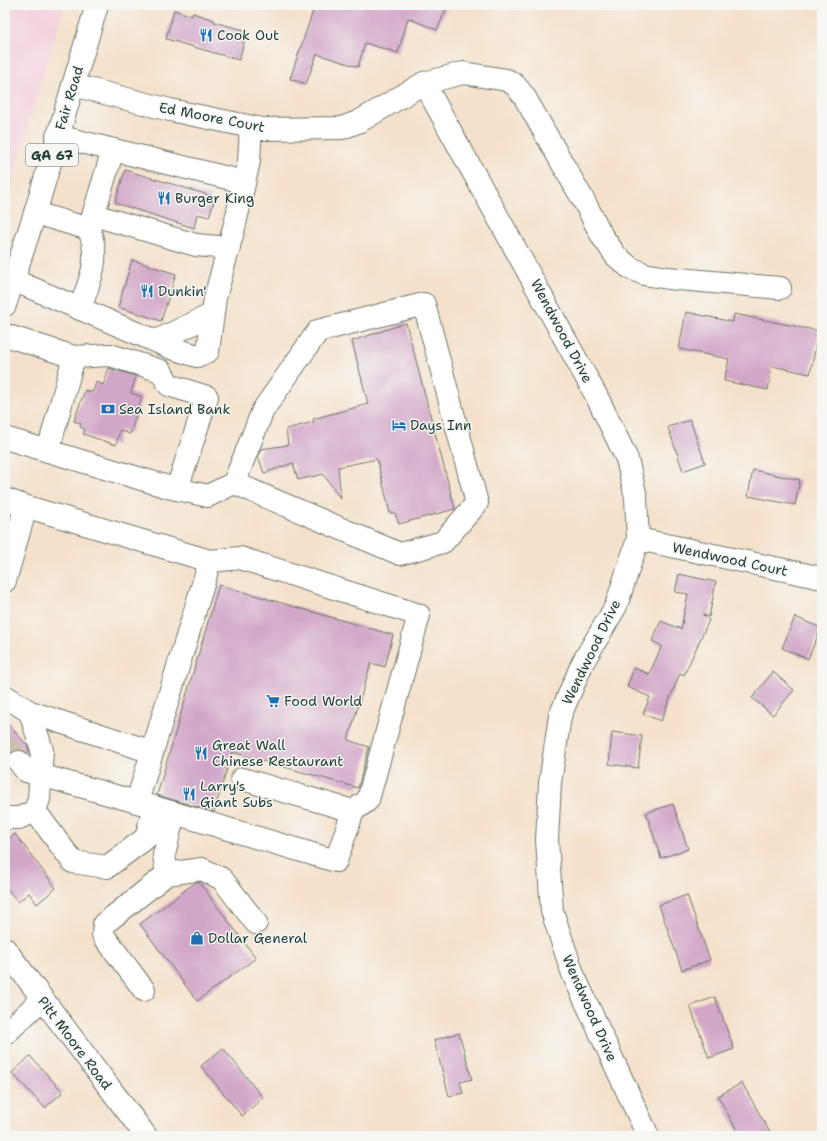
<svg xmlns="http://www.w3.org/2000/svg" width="827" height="1141" font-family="'Shantell Sans',sans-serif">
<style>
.built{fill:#f4cfdd}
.building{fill:#d2a6c8}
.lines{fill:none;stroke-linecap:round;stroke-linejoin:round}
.minor-tunnel{stroke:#cac0ad;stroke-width:22;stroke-dasharray:22 11;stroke-linecap:butt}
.minor-casing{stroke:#6a7669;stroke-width:24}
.major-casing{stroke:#6a7669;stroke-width:24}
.minor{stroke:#fff;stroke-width:22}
.major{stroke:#fff;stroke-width:22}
.labels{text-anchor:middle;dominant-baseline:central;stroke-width:3;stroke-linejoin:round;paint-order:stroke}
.shield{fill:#f6f6f2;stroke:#60746d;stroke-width:1}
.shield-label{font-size:13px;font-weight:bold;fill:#1f3d34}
.poi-label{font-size:14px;fill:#1f3d34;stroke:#f6f6f2;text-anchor:start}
.street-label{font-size:14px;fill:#1f3d34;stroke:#f6f6f2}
</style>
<rect width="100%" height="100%" fill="#f6f6f2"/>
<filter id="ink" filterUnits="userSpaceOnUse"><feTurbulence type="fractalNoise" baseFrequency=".025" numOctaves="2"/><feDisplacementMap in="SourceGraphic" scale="8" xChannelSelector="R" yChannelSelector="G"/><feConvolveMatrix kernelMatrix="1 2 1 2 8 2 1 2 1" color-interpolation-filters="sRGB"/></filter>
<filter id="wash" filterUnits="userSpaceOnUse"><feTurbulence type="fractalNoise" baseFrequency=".012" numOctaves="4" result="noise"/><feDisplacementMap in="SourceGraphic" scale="16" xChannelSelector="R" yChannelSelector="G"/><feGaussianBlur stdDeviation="0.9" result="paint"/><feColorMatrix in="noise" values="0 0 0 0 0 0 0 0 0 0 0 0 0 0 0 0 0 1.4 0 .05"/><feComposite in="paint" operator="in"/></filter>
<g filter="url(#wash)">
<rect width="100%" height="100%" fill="#f5e1cb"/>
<polygon class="built" points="5,5 64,5 5,206"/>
<g id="blocks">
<g class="building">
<polygon points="315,5 448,5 437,30 408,18 398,53 365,43 358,67 317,54 306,84 290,79"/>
<polygon points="174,10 192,16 193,13 214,20 214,22 247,31 239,60 166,39"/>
<polygon points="125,170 212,196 210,200 214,201 209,217 197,214 194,228 115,203"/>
<polygon points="132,260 176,274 161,321 118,307"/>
<polygon points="686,312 733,322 734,314 819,331 810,374 772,366 768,390 724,381 729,359 679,349"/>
<polygon points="406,323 455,509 399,524 395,513 390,513 377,459 338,467 341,499 323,474 298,480 293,463 264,473 258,456 261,449 288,445 286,429 314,422 313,419 368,404 352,341"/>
<polygon points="109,368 136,376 131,393 142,397 130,434 120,430 116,445 83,434 85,429 80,427 81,423 74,421 85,390 93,392 96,382 103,385"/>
<polygon points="690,420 705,463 683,471 668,427"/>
<polygon points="753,470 800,480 795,505 748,496"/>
<polygon points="679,574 716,582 709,617 702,614 709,620 684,675 680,673 661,721 643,714 650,697 627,687 634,668 649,674 662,646 652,641 661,621 681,629 688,594 675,592"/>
<polygon points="219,585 393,635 385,667 371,663 348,740 369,747 358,788 232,752 214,812 157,795"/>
<polygon points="795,617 821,628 808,659 782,648"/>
<polygon points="773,672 794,690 773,715 752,698"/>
<polygon points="5,721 27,745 29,752 28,754 23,750 18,750 12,752 8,757 7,763 5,761"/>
<polygon points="612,732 642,736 638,768 609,764"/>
<polygon points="673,804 688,849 661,858 646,813"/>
<polygon points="15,834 56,888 37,904 29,893 18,902 5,886 5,842"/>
<polygon points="196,882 199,882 256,958 197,1001 140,924"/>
<polygon points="687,895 710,960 682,970 659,905"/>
<polygon points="715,997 734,1049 709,1058 690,1006"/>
<polygon points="459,1033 472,1079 460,1082 463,1093 449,1096 434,1040"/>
<polygon points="223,1048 263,1098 242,1116 201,1066"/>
<polygon points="30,1056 63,1092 45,1108 12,1073"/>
<polygon points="742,1083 772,1136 740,1136 718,1096"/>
</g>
</g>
</g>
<g filter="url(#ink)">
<use href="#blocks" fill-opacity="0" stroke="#6a7669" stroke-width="1"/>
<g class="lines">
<polyline class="minor-tunnel" points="5,743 19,762"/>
<g class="minor-casing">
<g id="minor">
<polyline points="424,83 597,397 627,459 636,497 638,539 616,606 583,662 560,716 550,783 547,840 552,911 573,974 648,1136"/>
<polyline points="73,85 170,110 262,129 342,128 360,121 424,83 463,73 507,80 515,85 524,96 585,203 602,236 616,256 629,267 644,274 668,278 780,288"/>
<polyline points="57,136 244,182"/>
<polyline points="35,213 89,229 113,150"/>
<polyline points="94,215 196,245 229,248"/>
<polyline points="13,280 169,347 197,356 208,351 215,298 236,220 249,161 251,127"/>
<path d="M80,309c10,-31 21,-47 9,-80"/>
<polyline points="5,335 74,357 110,355 161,371 169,385 207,397 177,489"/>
<polyline points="156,341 213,314"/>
<polyline points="5,438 168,487 208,496 234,483 263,410 318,331 424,304 477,503 443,542 400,554 234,483"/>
<polyline points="48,451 74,357"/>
<polyline points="5,499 24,506 22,521 5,581"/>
<polyline points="638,539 822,578"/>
<polyline points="210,561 240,558 419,615 368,800 353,811"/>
<polyline points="5,696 30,712 42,750 39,799 35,811 19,818 5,818"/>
<polyline points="30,712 152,752"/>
<polyline points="19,762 26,771 137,802 210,561 24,506"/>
<polyline points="137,802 336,861 353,811 242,779"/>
<polyline points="35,811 73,862 107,867 146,838 154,807"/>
<polyline points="167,874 202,869 222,879 256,923"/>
<polyline points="5,949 146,1136"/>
<polyline points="144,990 103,935 104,924 167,874 164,855 174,813"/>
<polyline points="5,1034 42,999"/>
</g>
</g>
<g class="major-casing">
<polyline id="major" points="5,305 35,213 97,5"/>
</g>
<use href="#minor" class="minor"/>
<use href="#major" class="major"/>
</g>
</g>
<defs>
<g id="restaurant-bare" transform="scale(1.08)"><path d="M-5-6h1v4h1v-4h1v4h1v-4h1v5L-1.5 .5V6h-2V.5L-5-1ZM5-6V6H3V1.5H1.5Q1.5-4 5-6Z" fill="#1f6fb2" stroke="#f6f6f2" stroke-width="2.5" paint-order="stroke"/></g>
<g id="bank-bare" transform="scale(1.08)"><path d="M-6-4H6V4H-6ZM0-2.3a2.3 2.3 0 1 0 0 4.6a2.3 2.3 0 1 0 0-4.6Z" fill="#1f6fb2" stroke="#f6f6f2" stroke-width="2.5" paint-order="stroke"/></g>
<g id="hotel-bare" transform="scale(1.08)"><path d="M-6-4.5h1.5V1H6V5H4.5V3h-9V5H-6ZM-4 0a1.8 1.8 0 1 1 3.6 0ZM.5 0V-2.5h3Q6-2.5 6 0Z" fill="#1f6fb2" stroke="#f6f6f2" stroke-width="2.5" paint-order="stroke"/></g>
<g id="supermarket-bare" transform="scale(1.08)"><path d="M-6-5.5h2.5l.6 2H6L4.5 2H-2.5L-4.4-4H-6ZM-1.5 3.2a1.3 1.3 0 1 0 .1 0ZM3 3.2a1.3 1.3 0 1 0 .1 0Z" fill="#1f6fb2" stroke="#f6f6f2" stroke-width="2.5" paint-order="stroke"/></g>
<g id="shop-bare" transform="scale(1.08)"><path d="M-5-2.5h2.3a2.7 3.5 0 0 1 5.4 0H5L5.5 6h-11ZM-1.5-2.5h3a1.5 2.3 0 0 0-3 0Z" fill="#1f6fb2" stroke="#f6f6f2" stroke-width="2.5" paint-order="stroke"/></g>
</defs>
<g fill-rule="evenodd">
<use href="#restaurant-bare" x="206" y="35"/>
<use href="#restaurant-bare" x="164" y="198"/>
<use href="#restaurant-bare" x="147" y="291"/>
<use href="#bank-bare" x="108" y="409"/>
<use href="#hotel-bare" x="399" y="425"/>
<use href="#supermarket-bare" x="273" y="701"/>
<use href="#restaurant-bare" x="201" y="753"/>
<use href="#restaurant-bare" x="189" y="794"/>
<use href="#shop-bare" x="197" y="938"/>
</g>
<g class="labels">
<rect class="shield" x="26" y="144" width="52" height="22" rx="3"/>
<g class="shield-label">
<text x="52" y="155">GA 67</text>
</g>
<g class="poi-label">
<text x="217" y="35">Cook Out</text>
<text x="175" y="198">Burger King</text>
<text x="158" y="291">Dunkin'</text>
<text x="119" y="409">Sea Island Bank</text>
<text x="410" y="425">Days Inn</text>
<text x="284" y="701">Food World</text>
<text x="212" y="745">Great Wall<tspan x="212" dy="16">Chinese Restaurant</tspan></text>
<text x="200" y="786">Larry's<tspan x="200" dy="16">Giant Subs</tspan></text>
<text x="208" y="938">Dollar General</text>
</g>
<g class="street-label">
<text transform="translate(69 98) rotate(-73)">Fair Road</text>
<text transform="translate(212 117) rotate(11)">Ed Moore Court</text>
<text transform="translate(562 331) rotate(62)">Wendwood Drive</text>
<text transform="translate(730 559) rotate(12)">Wendwood Court</text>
<text transform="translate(591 652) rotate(-64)">Wendwood Drive</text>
<text transform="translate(590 1008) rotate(66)">Wendwood Drive</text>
<text transform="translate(75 1043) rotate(53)">Pitt Moore Road</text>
</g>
</g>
<rect width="827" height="1141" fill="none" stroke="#f6f6f2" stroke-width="20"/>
</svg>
